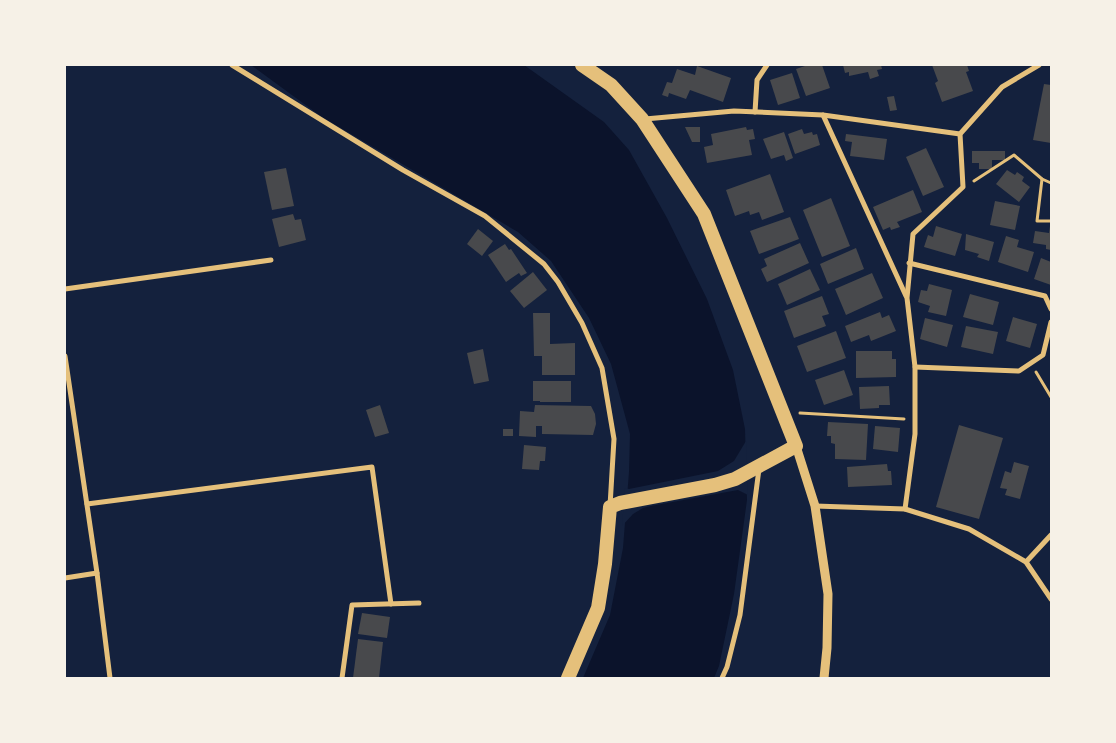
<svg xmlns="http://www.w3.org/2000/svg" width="1116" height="743" font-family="Georgia,serif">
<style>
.water{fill:#0b132b}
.pier{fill:#14213d}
.building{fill:#48494c}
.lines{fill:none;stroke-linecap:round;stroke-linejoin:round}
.path{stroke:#e5c07b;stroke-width:3}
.minor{stroke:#e5c07b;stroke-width:5}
.tertiary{stroke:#e5c07b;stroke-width:9}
.trunk{stroke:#e5c07b;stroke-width:14}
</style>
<rect width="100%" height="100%" fill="#14213d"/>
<polygon class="water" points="251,65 524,65 604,122 629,150 667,218 707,299 733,370 745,429 747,500 734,594 719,666 714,678 583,678 610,615 623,548 629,472 630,434 620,397 611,364 589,318 551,261 518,232 322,117"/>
<polygon class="pier" points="746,441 748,495 738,490 651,506 643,508 633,514 622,526 625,488 629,489 718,471 734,461"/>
<g class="building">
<polygon points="808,65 822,65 830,88 806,96 796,69"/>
<polygon points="843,65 881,65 882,69 877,70 879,76 870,79 868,72 849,76 849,72 845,73"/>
<polygon points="932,65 967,65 969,71 966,72 973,91 942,102 935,83 938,81"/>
<polygon points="697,66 731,78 723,102 690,90 686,99 669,93 668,97 662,95 667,82 672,83 677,69 695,75"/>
<polygon points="792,73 800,98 778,105 770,80"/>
<polygon points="1044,84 1051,85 1051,143 1033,140"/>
<polygon points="894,96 897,110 890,111 887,97"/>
<polygon points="685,127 700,127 700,142 692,142"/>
<polygon points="746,127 747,130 753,129 755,139 749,140 752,155 707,163 704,147 713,145 711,134"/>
<polygon points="802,129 804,134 812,132 813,135 817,134 820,145 795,154 788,134"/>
<polygon points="784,132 793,158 786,161 784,155 771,159 763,139"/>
<polygon points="846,134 887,139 884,160 850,156 852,142 845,141"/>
<polygon points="926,148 944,187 923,196 906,157"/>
<polygon points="972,151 1005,151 1005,160 992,160 992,169 979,169 979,163 972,163"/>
<polygon points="286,168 294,206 272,210 264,172"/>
<polygon points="1007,170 1015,175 1017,172 1024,177 1022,181 1030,187 1019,202 996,184"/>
<polygon points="770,174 784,212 762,220 759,212 750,215 749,211 735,216 726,190"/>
<polygon points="913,190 922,212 897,222 900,227 891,230 890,227 883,230 873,207"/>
<polygon points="831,198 850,246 822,257 803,210"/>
<polygon points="995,201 1020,206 1015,230 990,225"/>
<polygon points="293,214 295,220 301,219 306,240 279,247 272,219"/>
<polygon points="790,217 799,239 759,254 750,231"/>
<polygon points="936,226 962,234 955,256 924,247 928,235 933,237"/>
<polygon points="1050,226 1051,226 1051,250 1046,249 1046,245 1033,243 1035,231 1049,233"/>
<polygon points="478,229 493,241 482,256 467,244"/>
<polygon points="966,234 994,242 989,261 977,257 979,254 965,250"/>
<polygon points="1006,236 1019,240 1017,247 1034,252 1028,272 998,262"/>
<polygon points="800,243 809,263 767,282 761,269 767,266 764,259"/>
<polygon points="505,244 509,250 511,249 527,273 521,276 519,273 506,282 488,255"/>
<polygon points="856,248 864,269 828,284 820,264"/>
<polygon points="1041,258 1051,262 1051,285 1034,279"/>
<polygon points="810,269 820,290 787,305 778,284"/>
<polygon points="533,272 547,290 524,308 510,291"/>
<polygon points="872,273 883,298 846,315 835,289"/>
<polygon points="929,284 952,290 946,316 928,312 930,306 918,302 921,290 927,291"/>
<polygon points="970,294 999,302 993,325 963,317"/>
<polygon points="822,296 829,314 822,316 826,326 794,338 784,311"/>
<polygon points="880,312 882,318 889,315 896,331 871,341 869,335 851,342 845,326"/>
<polygon points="533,313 550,313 550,344 575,343 575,375 542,375 542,356 534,356"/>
<polygon points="1013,317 1037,324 1030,348 1006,341"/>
<polygon points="925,318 953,325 947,347 920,339"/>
<polygon points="966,326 998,332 993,354 961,347"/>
<polygon points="836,331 846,358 807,372 797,346"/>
<polygon points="483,349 489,381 474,384 467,353"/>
<polygon points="856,351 892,351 892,359 896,359 896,377 856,378"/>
<polygon points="844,370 853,395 824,405 815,380"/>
<polygon points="533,381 571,381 571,402 540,402 540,401 533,401"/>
<polygon points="889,386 890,405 879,405 879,408 860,409 859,387"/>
<polygon points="380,405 389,433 375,437 366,410"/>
<polygon points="535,405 591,406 595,414 596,424 593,435 542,434 542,426 536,426 536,437 519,436 520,411 534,412"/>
<polygon points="828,422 868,424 866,460 835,459 835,444 831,443 831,436 827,436"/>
<polygon points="959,425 1003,438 979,519 936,507"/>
<polygon points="875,426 900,428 898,452 873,449"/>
<rect x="503" y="429" width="10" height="7"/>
<polygon points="524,445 546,447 545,461 540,461 539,470 522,469"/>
<polygon points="1014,462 1029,466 1020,499 1005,495 1007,489 1000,488 1005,471 1011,473"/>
<polygon points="887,464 888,471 891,471 892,485 848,487 847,467"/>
<polygon points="362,613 390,617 387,638 358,634"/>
<polygon points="358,639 383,642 379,678 353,678"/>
</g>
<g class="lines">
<g class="path">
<polyline points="1042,179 1037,221 1051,221"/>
<polyline points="974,181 1014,155 1042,179 1051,183"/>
<polyline points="1036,372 1051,397"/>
<polyline points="800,413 904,419"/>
</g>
<g class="minor">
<polyline points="232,65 403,170 485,216 544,264 558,282 582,323 602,368 614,439 610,506"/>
<polyline points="755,112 757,80 767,65"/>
<polyline points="823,115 906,296"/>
<polyline points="645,119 734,111 823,115 960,134"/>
<polyline points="909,263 1045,296 1051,309"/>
<polyline points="65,289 271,260"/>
<polyline points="65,356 97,573 110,678"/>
<polyline points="915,367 1019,371 1043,355 1051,322"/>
<polyline points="87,504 372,467 391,604"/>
<polyline points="815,506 905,509 969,529 1026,562 1051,599"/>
<polyline points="905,509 915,434 915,367 907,298 913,234 963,187 960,134 1002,87 1039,65"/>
<polyline points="1026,562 1051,535"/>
<polyline points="65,578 97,573"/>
<polyline points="342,678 352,605 419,603"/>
<polyline points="722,678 727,667 740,615 759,469"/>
</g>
<polyline class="tertiary" points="796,446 815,506 828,594 827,648 824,678"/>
<polyline class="trunk" points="568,678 598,608 605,564 610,507 620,503 715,485 735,479 796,446 704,214 642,119 611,85 582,65"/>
</g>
<rect width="1116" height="743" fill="none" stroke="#f6f1e7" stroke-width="132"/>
</svg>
